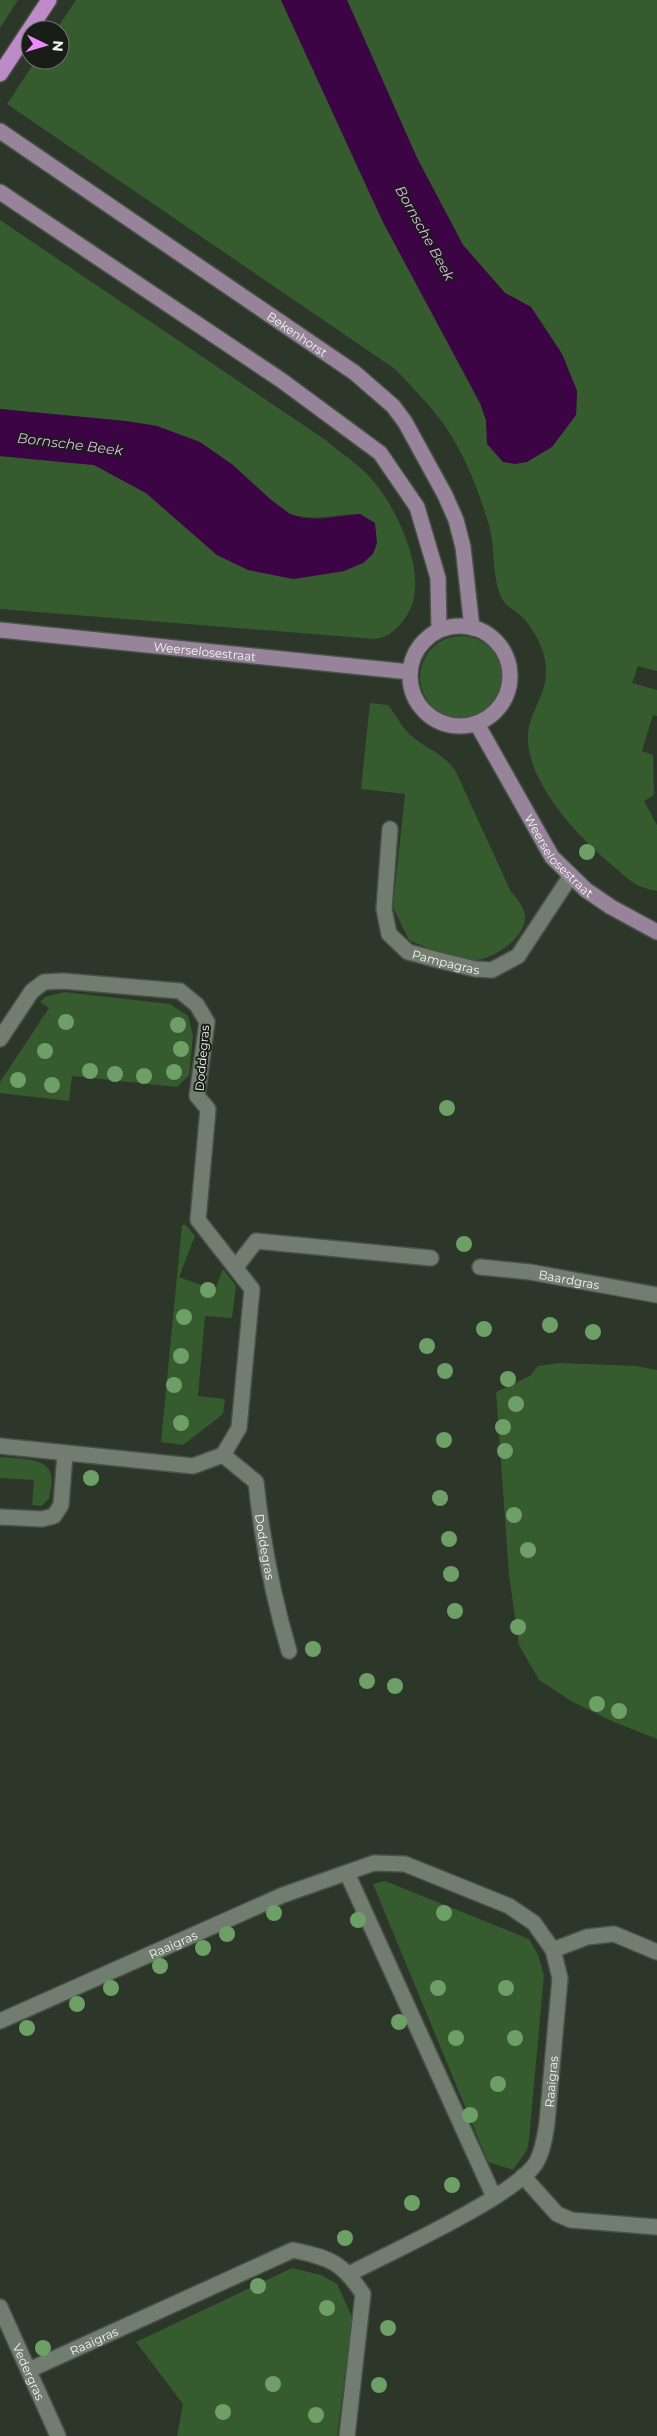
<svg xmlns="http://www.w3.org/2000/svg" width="657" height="2436" font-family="Montserrat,sans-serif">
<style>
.green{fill:#355b2f}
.water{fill:#3c0445}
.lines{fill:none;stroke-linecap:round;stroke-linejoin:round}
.street-casing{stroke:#495248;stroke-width:18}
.secondary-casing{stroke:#495248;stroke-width:18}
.primary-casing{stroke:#495248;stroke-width:18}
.street{stroke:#717e6f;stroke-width:15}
.secondary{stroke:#97849a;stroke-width:15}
.primary{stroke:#bd8bc5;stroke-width:15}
.tree{fill:#6d9f66}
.labels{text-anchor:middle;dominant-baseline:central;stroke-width:4;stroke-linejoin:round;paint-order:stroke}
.street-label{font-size:12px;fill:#eff7ee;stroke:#181d17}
.water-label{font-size:14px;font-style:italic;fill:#ecaef6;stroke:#181d17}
</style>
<rect width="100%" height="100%" fill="#2c372a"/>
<g class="green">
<polygon points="0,0 18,0 0,28"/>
<path d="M76,0h205l101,220 98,183 6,17 2,24 88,-29 1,-24 -15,-37 -31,-47 -26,-14 -42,-48 -46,-87 -70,-158h310v671l-19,-5 -6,17 25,7v26l-4,-1 -11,36 11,4 1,40 -10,6 13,24v66c-6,-1 -12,-3 -18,-5 -11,-5 -18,-14 -27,-21 -33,-27 -86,-83 -84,-129 1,-28 23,-43 17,-76 -3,-15 -12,-32 -23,-43 -7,-7 -17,-11 -21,-20 -9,-21 -6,-46 -11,-68 -11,-39 -28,-83 -54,-115 -13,-16 -27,-30 -41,-45l-388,-265 29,-44h24v-30h-4z"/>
<path d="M0,220l327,221c12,11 27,20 39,32 29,28 68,108 39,145 -8,11 -16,19 -30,21l-375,-30v-153l94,9 52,28 71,62 76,24 51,-8 16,-57c-24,0 -46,8 -70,0l-133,-88 -32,-5 -125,-12z"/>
<circle cx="461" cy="677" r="41"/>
<path d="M370,703l18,2c9,11 14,24 26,33 15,12 32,17 42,34l55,120c6,7 15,16 14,27 -1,19 -32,41 -50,41 -12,0 -55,-14 -66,-20l-16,-33 12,-113 -44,-5z"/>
<polygon points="64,992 170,1004 188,1016 193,1036 189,1075 177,1087 72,1076 69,1101 0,1093 0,1082 49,1008 40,1002 45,997"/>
<polygon points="182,1225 186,1225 195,1236 179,1277 215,1290 223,1269 236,1286 232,1318 205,1316 198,1396 225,1399 223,1414 183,1445 161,1442"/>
<polygon points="559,1363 636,1366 657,1370 657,1739 614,1722 571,1701 539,1680 519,1645 509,1575 496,1392 530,1376 538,1366"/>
<path d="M0,1457c15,2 48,-1 51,18 2,7 -1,17 -2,24l-8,7 -9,-1 2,-25 -34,-2z"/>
<polygon points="385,1881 529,1939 538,1955 544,1975 529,2139 527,2150 513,2170 488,2162 373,1884"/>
<polygon points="292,2268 321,2275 337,2284 352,2317 337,2436 177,2436 183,2404 136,2342"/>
</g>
<g class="water">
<polygon points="281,0 347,0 417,158 463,245 505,293 531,307 562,354 577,391 576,415 552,447 527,462 515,464 503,462 487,444 486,420 480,403 382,220"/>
<polygon points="0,409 125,421 157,426 200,442 233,465 270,499 290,514 303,518 319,519 360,514 375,523 377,543 373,554 363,563 344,571 293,579 248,570 217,555 146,493 94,465 0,456"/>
</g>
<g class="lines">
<g class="street-casing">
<g id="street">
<path id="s1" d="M390,829l-6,80 5,25 19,18 34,9 33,8 17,1 26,-14 52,-79"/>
<polyline points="0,1039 32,991 44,982 63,981 180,991 197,1005 207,1022 197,1096 208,1109 198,1220 252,1289 239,1428 223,1455 193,1466 0,1446"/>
<polyline points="236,1267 256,1241 431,1258"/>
<path id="s2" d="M480,1267l50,5 127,23"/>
<path id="s3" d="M223,1455l33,27c6,57 17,115 33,169"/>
<polyline points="0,1517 42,1519 54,1516 61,1505 65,1454"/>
<polyline points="347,1873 494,2197"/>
<path id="s4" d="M0,2021l283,-126 91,-32 31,1 104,42 25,17 19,27 34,-13 27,-3 43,18"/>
<polyline points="523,2176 557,2214 571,2220 657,2227"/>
<path id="s5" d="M349,2274c40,-21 166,-78 187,-111 7,-12 9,-27 11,-40l13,-145 -7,-28"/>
<path id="s6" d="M0,2307l58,129"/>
<path id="s7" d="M29,2370l264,-120c37,8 49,12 70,44l-16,142"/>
</g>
</g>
<g class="secondary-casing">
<g id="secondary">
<path id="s8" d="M0,131l355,242 38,33 12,16 40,73 11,25 7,27 9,81"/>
<polyline points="0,192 281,380 380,453 417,507 438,578 439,630"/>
<circle cx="460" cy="676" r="50"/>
<path id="s9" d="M0,630l410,42"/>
<path id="s10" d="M477,724l75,133 34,33 25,17 46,25"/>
</g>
</g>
<g class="primary-casing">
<polyline id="primary" points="0,74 49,0"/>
</g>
<use href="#street" class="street"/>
<use href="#secondary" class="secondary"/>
<use href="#primary" class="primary"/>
</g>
<g class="tree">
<circle cx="587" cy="852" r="8"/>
<circle cx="66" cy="1022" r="8"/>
<circle cx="178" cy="1025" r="8"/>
<circle cx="181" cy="1049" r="8"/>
<circle cx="45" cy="1051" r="8"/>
<circle cx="90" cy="1071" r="8"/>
<circle cx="174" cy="1072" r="8"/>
<circle cx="115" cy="1074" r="8"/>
<circle cx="144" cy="1076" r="8"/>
<circle cx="18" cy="1080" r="8"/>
<circle cx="52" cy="1085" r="8"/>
<circle cx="447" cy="1108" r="8"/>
<circle cx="464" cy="1244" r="8"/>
<circle cx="208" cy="1290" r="8"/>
<circle cx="184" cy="1317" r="8"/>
<circle cx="550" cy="1325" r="8"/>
<circle cx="484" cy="1329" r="8"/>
<circle cx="593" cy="1332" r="8"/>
<circle cx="427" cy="1346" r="8"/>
<circle cx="181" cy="1356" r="8"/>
<circle cx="445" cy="1371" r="8"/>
<circle cx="508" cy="1379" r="8"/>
<circle cx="174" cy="1385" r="8"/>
<circle cx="516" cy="1404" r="8"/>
<circle cx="181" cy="1423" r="8"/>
<circle cx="503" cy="1427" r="8"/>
<circle cx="444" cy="1440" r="8"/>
<circle cx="505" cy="1451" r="8"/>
<circle cx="91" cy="1478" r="8"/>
<circle cx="440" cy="1498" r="8"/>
<circle cx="514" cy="1515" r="8"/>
<circle cx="449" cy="1539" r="8"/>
<circle cx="528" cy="1550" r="8"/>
<circle cx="451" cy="1574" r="8"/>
<circle cx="455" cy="1611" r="8"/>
<circle cx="518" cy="1627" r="8"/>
<circle cx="313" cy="1649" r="8"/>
<circle cx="367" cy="1681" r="8"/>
<circle cx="395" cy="1686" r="8"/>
<circle cx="597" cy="1704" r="8"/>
<circle cx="619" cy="1711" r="8"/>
<circle cx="274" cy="1913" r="8"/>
<circle cx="444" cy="1913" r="8"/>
<circle cx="358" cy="1920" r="8"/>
<circle cx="227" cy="1934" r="8"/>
<circle cx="203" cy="1948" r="8"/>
<circle cx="160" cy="1966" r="8"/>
<circle cx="111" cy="1988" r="8"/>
<circle cx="438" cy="1988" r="8"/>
<circle cx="506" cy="1988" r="8"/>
<circle cx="77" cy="2004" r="8"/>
<circle cx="399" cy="2022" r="8"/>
<circle cx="27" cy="2028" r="8"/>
<circle cx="456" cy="2038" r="8"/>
<circle cx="515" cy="2038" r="8"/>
<circle cx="498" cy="2084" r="8"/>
<circle cx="470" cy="2115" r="8"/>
<circle cx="452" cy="2185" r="8"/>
<circle cx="412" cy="2203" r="8"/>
<circle cx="345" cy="2238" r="8"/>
<circle cx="258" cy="2286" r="8"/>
<circle cx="327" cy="2308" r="8"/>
<circle cx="388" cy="2328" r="8"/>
<circle cx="43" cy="2348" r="8"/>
<circle cx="273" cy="2384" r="8"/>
<circle cx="379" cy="2385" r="8"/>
<circle cx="223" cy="2412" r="8"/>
<circle cx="316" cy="2415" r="8"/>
</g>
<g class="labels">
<g class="street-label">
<text stroke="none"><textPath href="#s8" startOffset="360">Bekenhorst</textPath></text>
<text stroke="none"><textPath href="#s9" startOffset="206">Weerselosestraat</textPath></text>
<text stroke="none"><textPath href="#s10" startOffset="156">Weerselosestraat</textPath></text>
<text stroke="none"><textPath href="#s1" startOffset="171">Pampagras</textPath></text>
<text transform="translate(202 1058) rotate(-85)">Doddegras</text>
<text stroke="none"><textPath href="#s2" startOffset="90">Baardgras</textPath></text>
<text stroke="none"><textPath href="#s3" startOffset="108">Doddegras</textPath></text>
<text stroke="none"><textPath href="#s4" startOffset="189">Raaigras</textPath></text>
<text stroke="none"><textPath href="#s5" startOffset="302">Raaigras</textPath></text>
<text stroke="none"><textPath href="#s7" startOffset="71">Raaigras</textPath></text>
<text stroke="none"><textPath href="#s6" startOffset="71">Vedergras</textPath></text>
</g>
<g class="water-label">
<text transform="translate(425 233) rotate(61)">Bornsche Beek</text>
<text transform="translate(70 444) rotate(7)">Bornsche Beek</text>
</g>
</g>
<g transform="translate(45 45) rotate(95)"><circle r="24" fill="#181d17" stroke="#6e746d"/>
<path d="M0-4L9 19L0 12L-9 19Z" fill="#ec8cfb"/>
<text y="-8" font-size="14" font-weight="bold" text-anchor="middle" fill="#eff7ee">N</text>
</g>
</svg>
